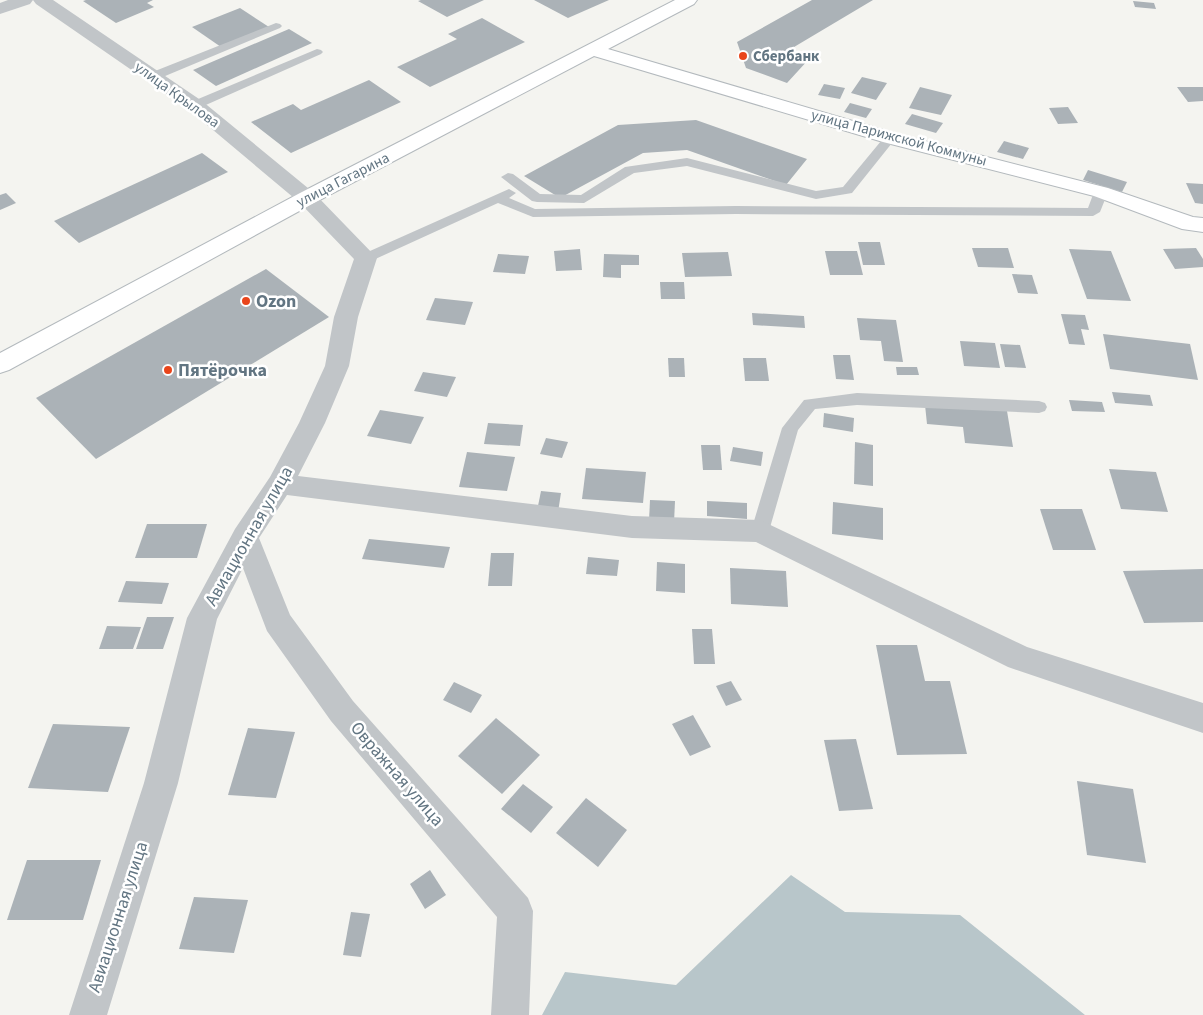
<svg xmlns="http://www.w3.org/2000/svg" width="1203" height="1015" font-family="'Source Sans 3',sans-serif">
<style>
.water{fill:#b8c6ca}
.building{fill:#abb2b7}
.lines{fill:none;stroke-linecap:round;stroke-linejoin:round}
.secondary-casing{stroke:#b3b9bd;stroke-width:2}
.lane{fill:#c1c5c8;fill-rule:evenodd}
.street{fill:#c1c5c8;fill-rule:evenodd}
.secondary{fill:#fff;fill-rule:evenodd}
.poi-dot{fill:#e9451b;stroke:#fff;stroke-width:2}
.labels{text-anchor:middle;dominant-baseline:central;stroke-width:5;stroke-linejoin:round;paint-order:stroke}
.far-poi-label{font-size:15px;font-weight:bold;fill:#627582;stroke:#fff;text-anchor:start}
.far-street-label{font-size:15px;fill:#627582;stroke:#fff}
.poi-label{font-size:18px;font-weight:bold;fill:#627582;stroke:#fff;text-anchor:start}
.street-label{font-size:18px;fill:#627582;stroke:#fff}
</style>
<rect width="100%" height="100%" fill="#f4f4f0"/>
<polygon class="water" points="791,875 845,912 960,915 1085,1015 542,1015 565,972 676,985"/>
<g class="building">
<polygon points="86,0 153,0 147,3 154,7 116,23 83,1"/>
<polygon points="421,0 484,0 447,17 418,1"/>
<polygon points="534,0 609,0 568,18"/>
<polygon points="812,0 873,0 789,50 790,54 809,59 787,83 746,68 737,42"/>
<polygon points="1133,1 1154,3 1156,9 1135,7"/>
<polygon points="240,8 269,27 221,47 192,27"/>
<polygon points="482,18 525,42 430,87 397,67 457,39 448,34"/>
<polygon points="289,29 312,43 216,86 193,70"/>
<polygon points="862,77 887,83 876,100 851,93"/>
<polygon points="369,80 401,102 291,153 251,122 293,104 301,110"/>
<polygon points="824,84 845,88 840,99 818,95"/>
<polygon points="920,87 952,95 941,115 909,108"/>
<polygon points="1177,87 1203,87 1203,101 1188,102"/>
<polygon points="850,103 872,109 866,118 844,112"/>
<polygon points="1068,107 1078,123 1058,124 1049,108"/>
<polygon points="912,114 943,123 936,133 905,124"/>
<polygon points="696,120 807,159 786,185 687,150 643,153 560,198 524,176 618,125"/>
<polygon points="1004,141 1029,148 1023,159 997,152"/>
<polygon points="202,153 228,172 79,243 54,221"/>
<polygon points="1088,170 1127,182 1122,192 1083,180"/>
<polygon points="1186,183 1203,184 1203,204 1195,203"/>
<polygon points="6,193 16,203 0,210 0,195"/>
<polygon points="858,242 880,242 885,265 863,265"/>
<polygon points="972,248 1008,248 1014,268 978,267"/>
<polygon points="1196,248 1203,259 1203,267 1175,269 1163,249"/>
<polygon points="580,249 582,270 556,271 554,251"/>
<polygon points="1069,249 1111,251 1131,301 1087,299"/>
<polygon points="825,251 857,251 863,275 830,275"/>
<polygon points="728,252 732,276 685,277 682,253"/>
<polygon points="498,254 529,256 525,274 493,272"/>
<polygon points="604,254 639,255 639,265 621,265 621,278 603,277"/>
<polygon points="266,269 329,317 96,459 36,398"/>
<polygon points="1012,274 1032,275 1038,294 1018,293"/>
<polygon points="660,282 684,282 685,299 661,299"/>
<polygon points="435,298 473,302 465,325 426,320"/>
<polygon points="752,313 804,316 805,328 753,325"/>
<polygon points="1061,314 1085,315 1089,330 1081,329 1085,345 1069,344"/>
<polygon points="857,318 896,320 903,362 884,361 881,341 860,340"/>
<polygon points="1103,334 1190,344 1198,380 1110,369"/>
<polygon points="960,341 995,343 1000,368 964,366"/>
<polygon points="1000,344 1020,345 1026,368 1005,367"/>
<polygon points="833,355 850,355 854,380 836,379"/>
<polygon points="668,358 684,358 685,377 669,377"/>
<polygon points="743,358 766,358 769,381 745,381"/>
<polygon points="896,367 917,367 919,375 897,375"/>
<polygon points="423,372 456,377 447,397 414,391"/>
<polygon points="1112,392 1150,395 1153,406 1115,403"/>
<polygon points="1069,400 1102,402 1105,412 1072,411"/>
<polygon points="925,405 1007,411 1013,447 965,443 963,427 927,424"/>
<polygon points="380,410 424,417 411,444 367,436"/>
<polygon points="824,413 854,418 853,432 823,427"/>
<polygon points="488,423 523,425 520,446 484,444"/>
<polygon points="546,438 568,442 562,458 540,454"/>
<polygon points="855,442 873,445 873,486 854,484"/>
<polygon points="701,445 720,445 722,470 703,470"/>
<polygon points="733,447 763,452 761,466 730,461"/>
<polygon points="467,452 515,457 507,491 459,487"/>
<polygon points="586,468 646,472 643,503 582,499"/>
<polygon points="1109,469 1156,472 1168,512 1121,509"/>
<polygon points="541,491 561,493 558,512 537,511"/>
<polygon points="650,500 675,501 674,523 649,521"/>
<polygon points="707,501 747,503 747,519 707,516"/>
<polygon points="833,502 883,508 883,540 832,534"/>
<polygon points="1040,509 1082,509 1096,550 1053,550"/>
<polygon points="147,524 207,524 197,558 135,558"/>
<polygon points="369,539 450,547 444,568 362,559"/>
<polygon points="491,553 514,553 512,586 488,586"/>
<polygon points="588,557 619,560 617,576 586,574"/>
<polygon points="657,562 685,564 685,593 656,591"/>
<polygon points="730,568 786,571 788,607 731,604"/>
<polygon points="1203,569 1203,622 1144,623 1123,571"/>
<polygon points="126,581 169,583 162,604 118,602"/>
<polygon points="147,617 174,617 163,649 136,649"/>
<polygon points="107,626 141,627 133,649 99,649"/>
<polygon points="692,629 712,629 715,664 694,664"/>
<polygon points="876,645 917,645 925,681 950,681 967,754 897,755"/>
<polygon points="731,681 742,700 726,706 716,686"/>
<polygon points="454,682 482,695 471,713 443,700"/>
<polygon points="693,715 711,747 690,756 672,724"/>
<polygon points="496,718 540,755 502,794 458,756"/>
<polygon points="53,724 130,727 108,792 28,788"/>
<polygon points="248,728 295,732 276,798 228,795"/>
<polygon points="856,739 873,809 839,811 824,740"/>
<polygon points="1077,781 1133,789 1146,863 1087,855"/>
<polygon points="523,784 553,807 531,833 501,809"/>
<polygon points="586,798 627,830 598,867 556,833"/>
<polygon points="27,860 101,860 83,920 7,920"/>
<polygon points="430,870 446,895 425,909 410,884"/>
<polygon points="194,897 248,900 234,953 179,949"/>
<polygon points="351,912 370,914 361,957 343,955"/>
</g>
<g class="lines">
<g class="secondary-casing">
<polygon id="secondary" points="675,0 697,0 694,4 608,49 897,134 1108,188 1193,217 1203,218 1203,232 1182,229 1094,196 883,142 594,56 314,203 9,370 0,373 0,353 300,193"/>
</g>
<g class="lane">
<polygon points="276,23 280,24 282,26 280,28 158,79 150,79 148,76 150,73"/>
<polygon points="317,49 321,50 323,52 321,54 199,108 195,109 189,105 191,102"/>
<polygon points="890,134 896,138 852,193 816,199 687,166 634,173 584,203 537,202 532,201 501,177 508,173 513,174 540,194 581,195 625,167 687,158 816,191 843,187 886,135"/>
<polygon points="1101,188 1108,192 1100,212 1093,216 736,214 533,217 498,203 371,261 361,261 359,258 361,255 509,189 516,193 509,198 535,209 736,206 1088,208 1094,192"/>
<polygon points="857,393 1039,401 1045,403 1047,407 1045,411 1039,413 857,405 815,409 798,430 769,531 766,536 760,538 754,536 751,531 782,428 804,400"/>
</g>
<g class="street">
<polygon points="8,0 33,0 30,4 0,14 0,3"/>
<polygon points="33,0 53,0 202,101 314,193 377,258 358,317 349,366 325,423 298,476 632,516 760,520 1027,647 1203,703 1203,733 1008,667 756,542 632,538 287,495 259,538 290,615 353,701 528,898 533,911 529,1015 491,1015 497,917 331,721 267,631 243,568 217,619 178,783 107,1015 69,1015 144,783 187,618 235,529 270,477 299,423 325,366 334,317 354,259 300,203 188,109 36,4"/>
</g>
<use href="#secondary" class="secondary"/>
</g>
<g class="poi-dot">
<circle cx="743" cy="56" r="5"/>
<circle cx="246" cy="301" r="5"/>
<circle cx="168" cy="370" r="5"/>
</g>
<g class="labels">
<g class="far-poi-label">
<text x="753" y="56">Сбербанк</text>
</g>
<g class="far-street-label">
<text transform="translate(177 95) rotate(36)">улица Крылова</text>
<text transform="translate(899 138) rotate(15)">улица Парижской Коммуны</text>
<text transform="translate(343 180) rotate(-27)">улица Гагарина</text>
</g>
<g class="poi-label">
<text x="256" y="301">Ozon</text>
<text x="178" y="370">Пятёрочка</text>
</g>
<g class="street-label">
<text transform="translate(249 536) rotate(-60)">Авиационная улица</text>
<text transform="translate(397 774) rotate(49)">Овражная улица</text>
<text transform="translate(118 917) rotate(-72)">Авиационная улица</text>
</g>
</g>
</svg>
